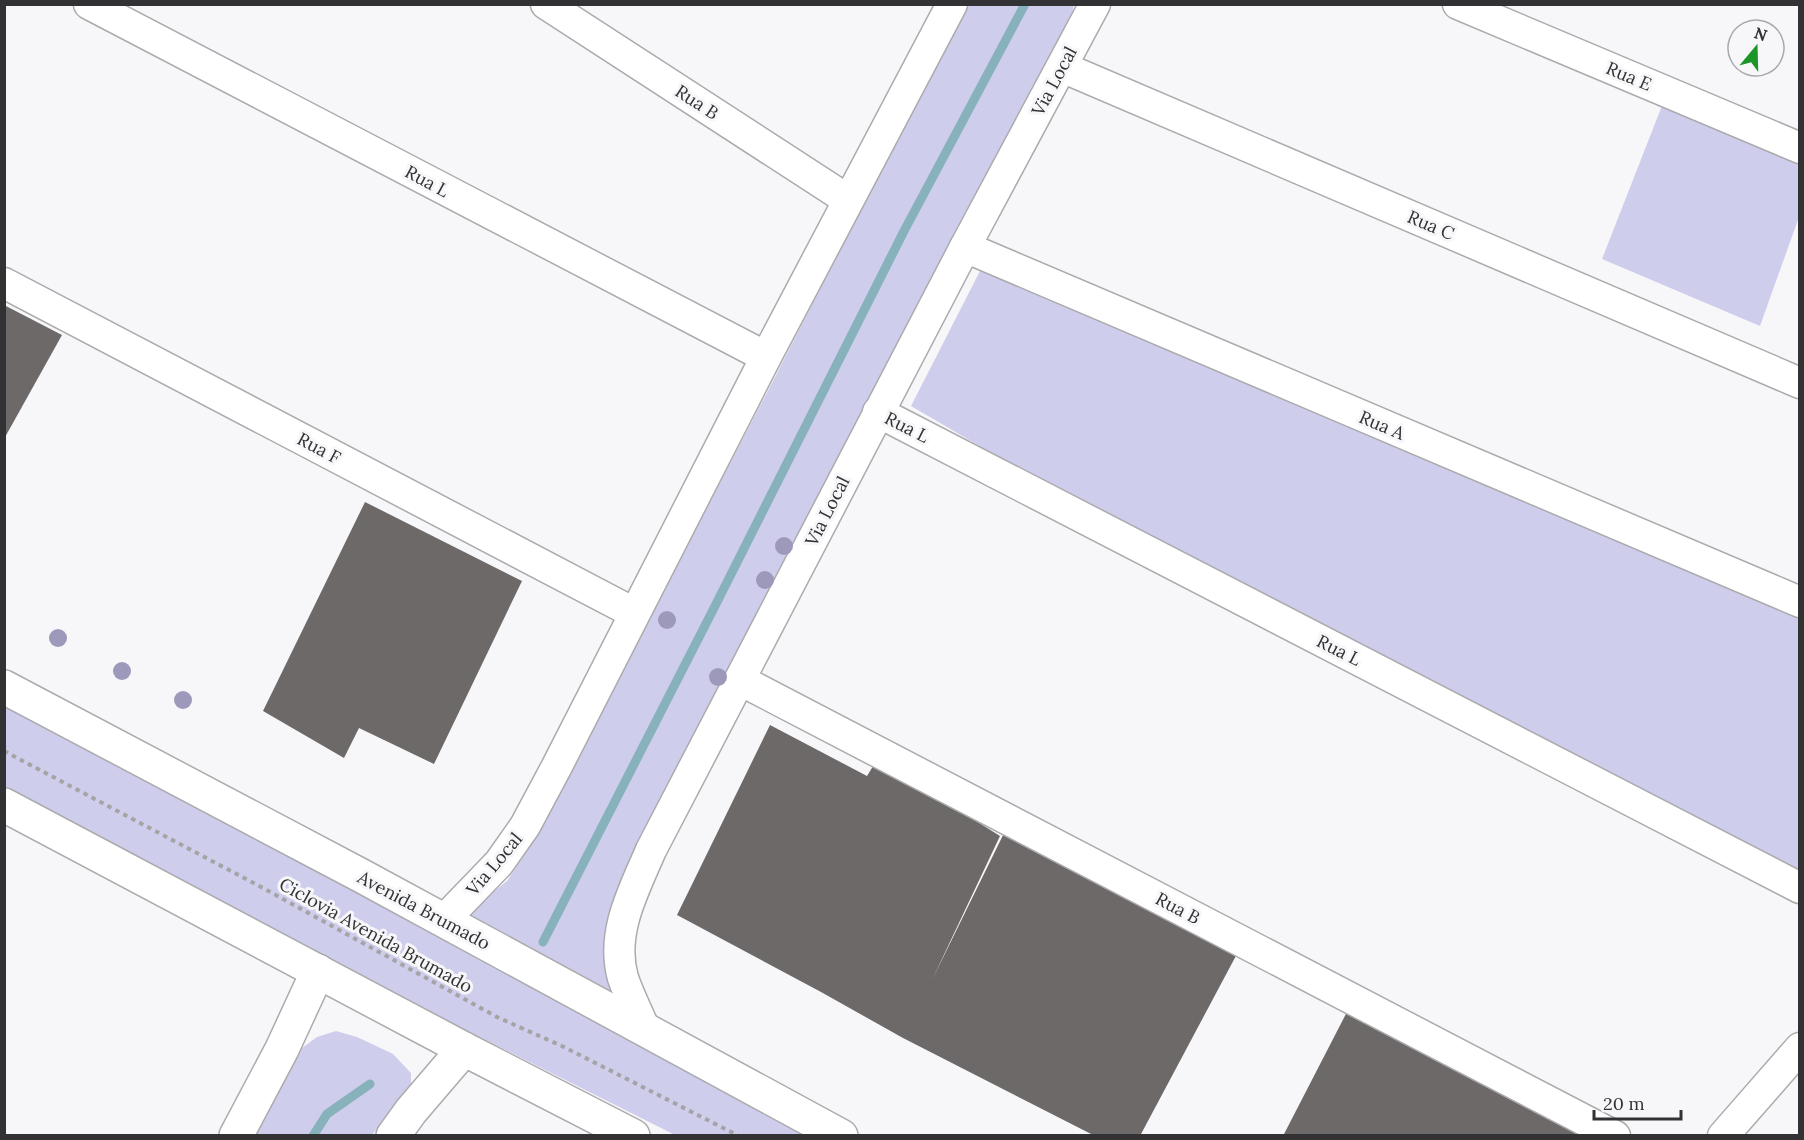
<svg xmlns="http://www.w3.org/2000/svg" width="1804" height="1140" font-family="Lora,serif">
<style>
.green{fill:#cfcdec}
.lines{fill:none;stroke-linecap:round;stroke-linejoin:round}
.stream{stroke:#87b1bb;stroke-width:9}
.building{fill:#6d6969}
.minor-casing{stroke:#ababae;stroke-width:33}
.major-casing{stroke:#ababae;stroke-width:36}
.path{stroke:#a4a4a7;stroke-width:4;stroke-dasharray:4.5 4.5;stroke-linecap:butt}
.minor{stroke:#fff;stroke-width:30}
.major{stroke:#fff;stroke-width:33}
.tree{fill:#9d99ba}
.labels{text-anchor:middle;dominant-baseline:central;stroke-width:6;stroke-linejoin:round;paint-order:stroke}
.street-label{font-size:18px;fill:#323234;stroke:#f7f7fa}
</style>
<rect width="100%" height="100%" fill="#f7f7fa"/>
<g class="green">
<polygon points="965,5 1074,5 1067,37 622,910 633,1007 464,915 507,881 532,844 772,383"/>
<polygon points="1665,98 1799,153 1799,217 1760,326 1602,259"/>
<polygon points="980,271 1799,608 1799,872 1221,587 911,406"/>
<polygon points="4,700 825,1135 675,1135 175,884 5,793"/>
<polygon points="336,1031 357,1037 393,1054 411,1073 411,1087 372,1135 254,1136 298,1051 317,1037"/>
</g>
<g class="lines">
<g class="stream">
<polyline points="543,942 714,608 904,231 1025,4"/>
<polyline points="313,1136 327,1114 370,1084"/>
</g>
</g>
<g class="building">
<polygon points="4,305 62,335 4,439"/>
<polygon points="365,502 522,581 434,764 359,728 344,758 263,711"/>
<polygon points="770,725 867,776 875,763 928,791 1000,836 932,980 1007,827 1238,952 1140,1136 1095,1136 903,1038 821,992 677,915"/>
<polygon points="1349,1008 1583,1136 1283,1136"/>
</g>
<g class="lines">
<g class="minor-casing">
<g id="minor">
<polyline points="89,4 766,357"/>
<polyline points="546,4 848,200"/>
<polyline points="1458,4 1800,148"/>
<polyline points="1062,67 1800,383"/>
<polyline points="965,247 1800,602"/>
<polyline points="4,283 634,613"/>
<polyline points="878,412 1800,888"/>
<polyline points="740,680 1615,1136"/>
<polyline points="444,920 499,863 525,826 556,768 766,357 952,4"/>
<path d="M645,1030c-7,-17 -16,-34 -22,-52 -13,-45 11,-88 28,-128l314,-603 130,-243"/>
<polyline points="1723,1136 1800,1048"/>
</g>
</g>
<g class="major-casing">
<g id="major">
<polyline points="4,687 360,875 841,1136"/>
<polyline points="4,805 464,1049 633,1136"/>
<polyline points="236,1136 282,1049 318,971"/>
<polyline points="393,1136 411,1111 464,1049"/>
</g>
</g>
<polyline class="path" points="4,751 263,888 497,1017 564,1047 739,1136"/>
<use href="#minor" class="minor"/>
<use href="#major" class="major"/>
</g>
<g class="tree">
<circle cx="784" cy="546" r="9"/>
<circle cx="765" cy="580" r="9"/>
<circle cx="667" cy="620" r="9"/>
<circle cx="58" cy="638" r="9"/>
<circle cx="122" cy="671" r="9"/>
<circle cx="718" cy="677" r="9"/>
<circle cx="183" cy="700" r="9"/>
</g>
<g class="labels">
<g class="street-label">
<text transform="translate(1629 76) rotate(23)">Rua E</text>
<text transform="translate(1054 81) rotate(-62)">Via Local</text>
<text transform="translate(697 102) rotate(33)">Rua B</text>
<text transform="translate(427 181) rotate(28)">Rua L</text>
<text transform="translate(1431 225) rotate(23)">Rua C</text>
<text transform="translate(1382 425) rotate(23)">Rua A</text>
<text transform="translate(907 427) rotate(27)">Rua L</text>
<text transform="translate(319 448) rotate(28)">Rua F</text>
<text transform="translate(827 511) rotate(-63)">Via Local</text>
<text transform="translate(1339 650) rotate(27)">Rua L</text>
<text transform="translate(494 864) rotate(-50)">Via Local</text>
<text transform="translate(1178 908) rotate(28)">Rua B</text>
<text transform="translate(424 910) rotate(28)">Avenida Brumado</text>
<text transform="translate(376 935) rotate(29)">Ciclovia Avenida Brumado</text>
</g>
</g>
<rect width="1804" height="1140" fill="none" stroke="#323234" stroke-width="12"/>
<g transform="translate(1756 48) rotate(19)"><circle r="28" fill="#f7f7fa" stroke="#a8a8ab" stroke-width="1.5"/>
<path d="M0-4.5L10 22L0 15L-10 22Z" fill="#1c9626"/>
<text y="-9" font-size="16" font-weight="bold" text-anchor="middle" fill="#323234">N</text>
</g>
<path d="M1594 1110v9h87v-9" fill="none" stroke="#323234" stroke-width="3"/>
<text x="1603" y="1110" font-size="18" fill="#323234" stroke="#f7f7fa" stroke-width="4.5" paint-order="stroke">20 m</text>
</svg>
